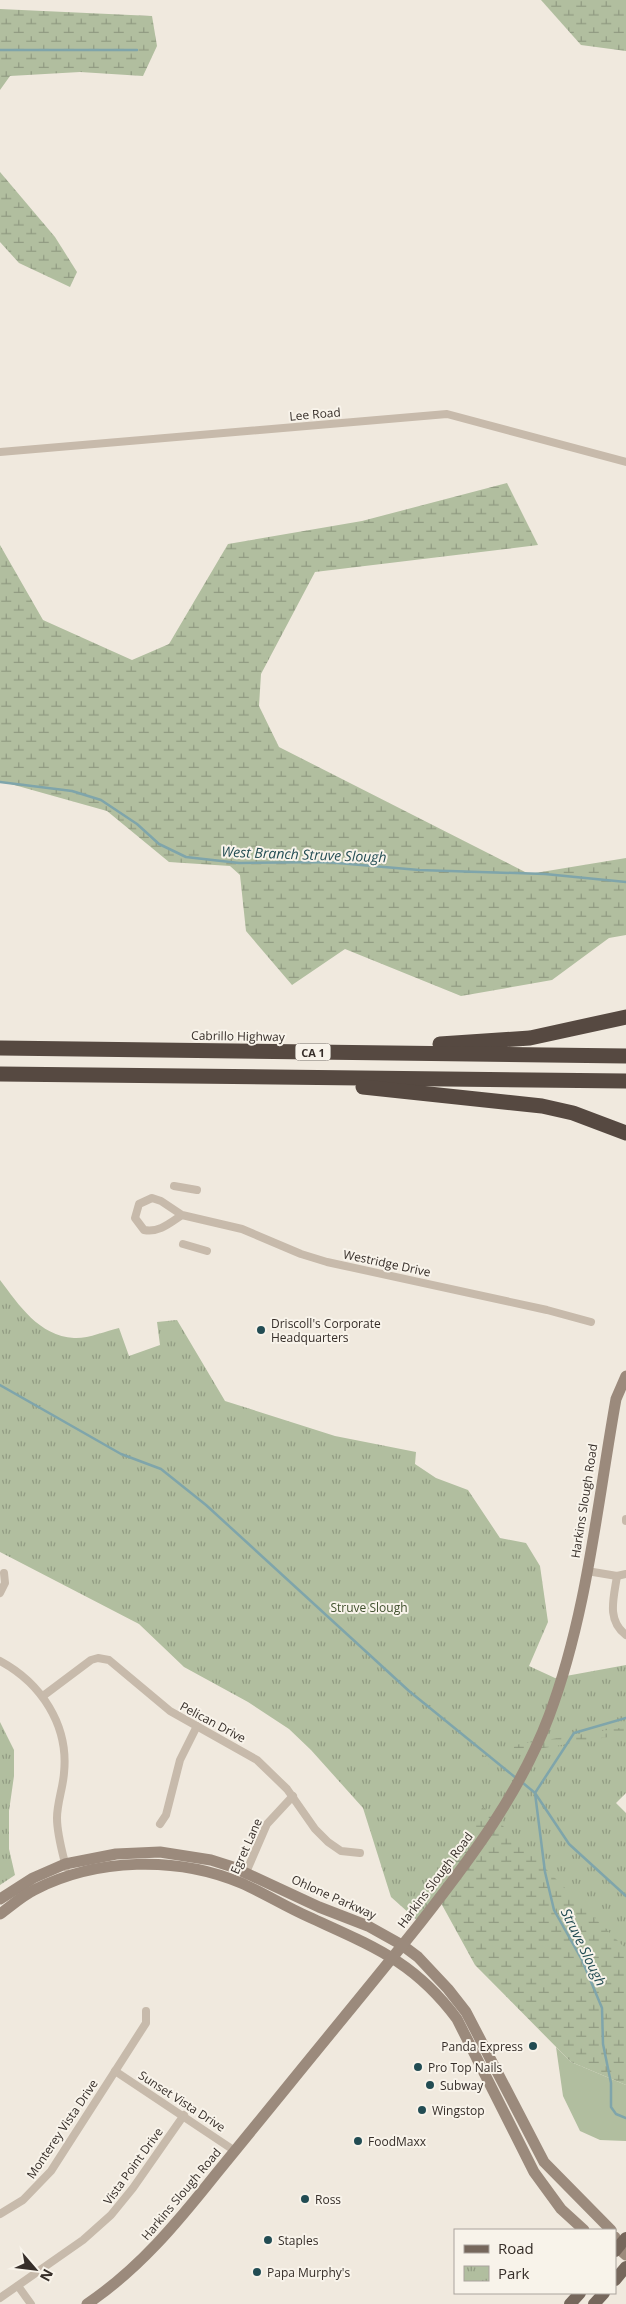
<svg xmlns="http://www.w3.org/2000/svg" width="626" height="2304" font-family="'Open Sans',sans-serif">
<style>
.grass{fill:#b1be9f}
.wetland{fill:url(#wetland-marsh)}
.park{fill:url(#park-tufts);fill-rule:evenodd}
.lines{fill:none;stroke-linecap:round;stroke-linejoin:round}
.stream{stroke:#7fa5ab;stroke-width:2.5}
.street{stroke:#c7baab;stroke-width:8}
.secondary{stroke:#9b8a7c;stroke-width:11}
.primary{stroke:#76675c;stroke-width:12}
.highway{stroke:#564941;stroke-width:15}
.poi-dot{fill:#224c53;stroke:#f8f3ea;stroke-width:2}
.labels{text-anchor:middle;dominant-baseline:central;stroke-width:4;stroke-linejoin:round;paint-order:stroke}
.shield{fill:#f8f3ea;stroke:#706963;stroke-width:1}
.shield-label{font-size:11px;font-weight:bold;fill:#362e29}
.street-label{font-size:12px;fill:#362e29;stroke:#f8f3ea}
.poi-label{font-size:12px;fill:#362e29;stroke:#f8f3ea;text-anchor:start}
.park-label{font-size:12px;fill:#42522f;stroke:#f8f3ea}
.water-label{font-size:14px;font-style:italic;fill:#224c53;stroke:#f8f3ea}
</style>
<defs>
<pattern id="wetland-marsh" width="20" height="14" patternUnits="userSpaceOnUse" patternTransform="scale(1.25)"><rect width="20" height="14" fill="#b1be9f"/><path d="M1 5h8M5 5V1M11 12h8M15 12V8" fill="none" stroke="#919b82"/></pattern>
<pattern id="park-tufts" width="24" height="20" patternUnits="userSpaceOnUse" patternTransform="scale(1.25)"><rect width="24" height="20" fill="#b1be9f"/><path d="M3 7l-1-3M5 7V3M7 7l1-3M15 17l-1-3M17 17v-4M19 17l1-3" fill="none" stroke="#919b82"/></pattern>
</defs>
<rect width="100%" height="100%" fill="#f0e9de"/>
<polygon class="grass" points="556,2047 571,2062 626,2085 626,2141 600,2140 580,2131 563,2096"/>
<g class="wetland">
<polygon points="541,0 626,0 626,51 581,45"/>
<polygon points="0,9 152,16 157,46 143,76 80,72 10,76 0,90"/>
<polygon points="0,172 55,237 77,272 70,287 19,263 0,242"/>
<polygon points="507,483 538,545 315,572 261,674 259,706 279,747 529,874 626,858 626,935 609,938 552,980 461,996 345,949 292,985 246,931 240,875 230,866 169,862 107,811 0,781 0,545 43,620 132,660 169,644 228,544 362,521"/>
<polygon points="0,1326 507,1646 569,1704 626,1716 626,1781 596,1806 626,1868 626,2085 571,2062 475,1965 424,1872"/>
</g>
<g class="park">
<path d="M0,1280c19,25 39,56 74,58 13,1 32,-7 45,-10l10,28 31,-11 -3,-23 20,-2 48,81 110,35 81,16 -1,12 21,14 32,12 32,48 26,5 14,23 8,56 -19,44 26,12 71,-13v62l-111,18 -3,6 2,2 112,-19v59l-10,10 10,10v136l-141,-141h-3l-44,86 -19,28 -28,-25 -28,-89 -52,-58 -22,-21 -41,-27 -64,-35 -45,-43 -139,-72zM490,1755l2,2 -7,14 -12,-11z"/>
<polygon points="0,1722 14,1750 14,1776 9,1811 9,1849 15,1875 0,1885"/>
</g>
<g class="lines">
<g class="stream">
<polyline points="0,50 137,50"/>
<polyline points="0,782 72,791 101,800 137,824 159,844 186,857 239,863 326,862 419,870 545,874 626,882"/>
<polyline points="0,1385 121,1454 161,1469 206,1505 409,1691 516,1778"/>
<polyline points="626,1718 574,1733 535,1793 569,1844 626,1896"/>
<polyline points="523,1783 535,1793 545,1872 554,1910 582,1960 602,2008 603,2044 611,2083 611,2107 616,2114 626,2118"/>
</g>
<g class="street">
<polyline points="0,452 447,414 626,462"/>
<polyline points="174,1186 197,1190"/>
<path d="M182,1215c-12,8 -23,18 -38,15l-9,-12 4,-14 13,-6 9,3 21,14 60,14 59,25 26,8 220,48 44,12"/>
<polyline points="183,1244 207,1251"/>
<polyline points="626,1519 626,1521"/>
<polyline points="587,1571 617,1576 626,1574"/>
<path d="M617,1576c-3,21 -11,44 9,59"/>
<polyline points="0,1593 5,1583 4,1573"/>
<path d="M0,1661c41,22 69,64 64,112 -1,15 -7,30 -7,45 0,16 5,33 9,49"/>
<polyline points="43,1696 91,1660 98,1658 109,1660 170,1711 257,1760 287,1789 315,1829 328,1842 341,1851 360,1853"/>
<polyline points="160,1824 166,1815 180,1760 197,1726"/>
<polyline points="244,1877 267,1824 293,1796"/>
<polyline points="115,2071 235,2151"/>
<polyline points="0,2214 23,2200 51,2171 146,2023 146,2011"/>
<polyline points="18,2286 31,2304"/>
<polyline points="0,2298 83,2240 111,2215 133,2188 184,2115"/>
</g>
<g class="secondary">
<polyline points="0,1899 33,1878 65,1864 116,1854 160,1852 211,1860 233,1867 319,1907 368,1926 402,1945 418,1957 448,1989 466,2012 544,2162 611,2230"/>
<path d="M0,1914c11,-8 22,-18 34,-24 62,-32 143,-34 207,-7 23,10 45,24 68,34 63,29 105,44 148,102l77,153 27,37 23,21"/>
<polyline points="615,2237 618,2248 626,2255"/>
<path d="M87,2304c52,-35 90,-81 129,-130 25,-31 50,-61 75,-92 43,-53 87,-106 130,-160 50,-64 99,-129 128,-206 38,-101 48,-211 67,-317l10,-23"/>
</g>
<g class="primary">
<polyline points="615,2251 626,2238"/>
<polyline points="615,2280 626,2267"/>
<polyline points="570,2304 580,2293"/>
<polyline points="594,2304 604,2293"/>
</g>
<g class="highway">
<polyline points="440,1044 530,1038 626,1017"/>
<polyline points="0,1048 626,1056"/>
<polyline points="0,1074 626,1081"/>
<polyline points="363,1087 542,1106 573,1113 626,1133"/>
</g>
</g>
<g class="poi-dot">
<circle cx="261" cy="1330" r="5"/>
<circle cx="533" cy="2046" r="5"/>
<circle cx="418" cy="2067" r="5"/>
<circle cx="430" cy="2085" r="5"/>
<circle cx="422" cy="2110" r="5"/>
<circle cx="358" cy="2141" r="5"/>
<circle cx="305" cy="2199" r="5"/>
<circle cx="268" cy="2240" r="5"/>
<circle cx="257" cy="2272" r="5"/>
</g>
<g class="labels">
<rect class="shield" x="295.5" y="1043.5" width="35" height="17" rx="4"/>
<g class="shield-label">
<text x="313" y="1052">CA 1</text>
</g>
<g class="street-label">
<text transform="translate(315 414) rotate(-5)">Lee Road</text>
<text transform="translate(238 1036) rotate(1)">Cabrillo Highway</text>
<text transform="translate(387 1263) rotate(12)">Westridge Drive</text>
<text transform="translate(584 1501) rotate(-81)">Harkins Slough Road</text>
<text transform="translate(213 1722) rotate(28)">Pelican Drive</text>
<text transform="translate(246 1846) rotate(-66)">Egret Lane</text>
<text transform="translate(435 1880) rotate(-53)">Harkins Slough Road</text>
<text transform="translate(334 1897) rotate(24)">Ohlone Parkway</text>
<text transform="translate(182 2101) rotate(33)">Sunset Vista Drive</text>
<text transform="translate(62 2129) rotate(-56)">Monterey Vista Drive</text>
<text transform="translate(133 2166) rotate(-54)">Vista Point Drive</text>
<text transform="translate(181 2194) rotate(-50)">Harkins Slough Road</text>
</g>
<g class="poi-label">
<text x="271" y="1323">Driscoll's Corporate<tspan x="271" dy="14">Headquarters</tspan></text>
<text x="523" y="2046" text-anchor="end">Panda Express</text>
<text x="428" y="2067">Pro Top Nails</text>
<text x="440" y="2085">Subway</text>
<text x="432" y="2110">Wingstop</text>
<text x="368" y="2141">FoodMaxx</text>
<text x="315" y="2199">Ross</text>
<text x="278" y="2240">Staples</text>
<text x="267" y="2272">Papa Murphy's</text>
</g>
<g class="park-label">
<text x="369" y="1607">Struve Slough</text>
</g>
<g class="water-label">
<text transform="translate(304 854) rotate(2)">West Branch Struve Slough</text>
<text transform="translate(584 1947) rotate(64)">Struve Slough</text>
</g>
</g>
<rect x="454" y="2229" width="162" height="65" fill="#f8f3ea" stroke="#aaa49d"/>
<rect x="464" y="2245" width="25" height="8" fill="#76675c" stroke="#aaa49d"/>
<text x="498" y="2254" font-size="15" fill="#362e29">Road</text>
<rect x="464" y="2266" width="25" height="15" fill="url(#park-tufts)" stroke="#aaa49d"/>
<text x="498" y="2279" font-size="15" fill="#362e29">Park</text>
<g transform="translate(35 2269) rotate(118)" stroke="#f8f3ea" stroke-width="4" paint-order="stroke">
<path d="M0-4L9 19L0 12L-9 19Z" fill="#362e29"/>
<text y="-8" font-size="14" font-weight="bold" text-anchor="middle" fill="#362e29">N</text>
</g>
</svg>
